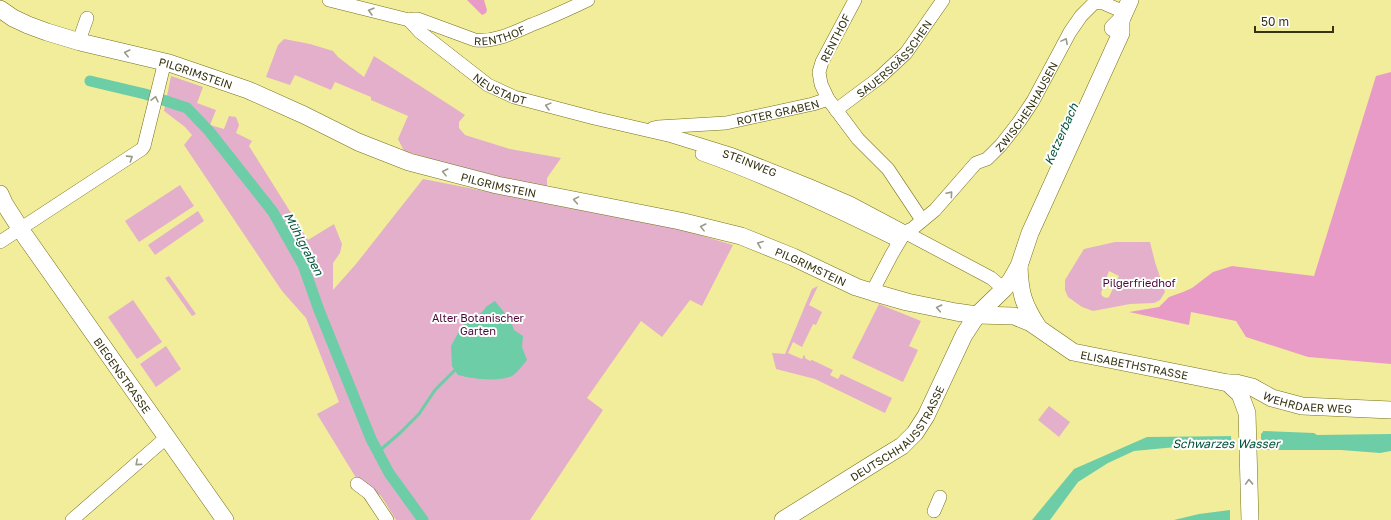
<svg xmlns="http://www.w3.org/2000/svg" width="1391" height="520" font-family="'Golos Text',sans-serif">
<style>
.green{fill:#e3afcb;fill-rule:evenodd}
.forest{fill:#e99bc7}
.water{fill:#6dcda6}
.pier{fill:#f2ed9a}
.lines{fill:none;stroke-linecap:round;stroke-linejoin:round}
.stream{stroke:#6dcda6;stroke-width:3}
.canal{stroke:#6dcda6;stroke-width:11}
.minor-casing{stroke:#777019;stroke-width:14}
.major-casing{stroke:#777019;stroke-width:18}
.minor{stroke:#fff;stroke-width:13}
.major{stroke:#fff;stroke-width:17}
.oneway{stroke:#9a9988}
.labels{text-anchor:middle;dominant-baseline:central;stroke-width:4;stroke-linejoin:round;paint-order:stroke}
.street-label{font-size:11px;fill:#363311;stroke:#fff}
.park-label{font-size:11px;fill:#4d0837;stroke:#fff}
.water-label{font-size:12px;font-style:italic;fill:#00533a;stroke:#fff}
</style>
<rect width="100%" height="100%" fill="#f2ed9a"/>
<g class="green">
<polygon points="284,39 310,44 333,51 338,57 364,77 374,56 465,115 459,122 459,128 465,135 484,141 510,149 561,158 547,178 547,188 480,173 404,151 398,139 408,116 371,100 371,97 335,82 331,90 295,75 290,85 266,77 278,45"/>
<polygon points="171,76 203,87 197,103 216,110 210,125 224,129 229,116 236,117 239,125 236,133 252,141 249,146 308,240 334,224 342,244 340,253 333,263 333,290 356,264 423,179 683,230 733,245 702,306 690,300 662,337 641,321 587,398 603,410 530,520 396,520 381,496 358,481 317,414 339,402 306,318 282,291 184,145 192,135 185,127 164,111"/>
<polygon points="180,185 194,206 139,242 125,221"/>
<polygon points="198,211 204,221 155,255 148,245"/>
<path d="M1115,242h35l5,20 10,30 -5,8 -6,3 -24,1 -37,7 -11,-4 -14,-10 -3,-7v-10l19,-31zM1109,271l10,5 -10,21 -3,1 -4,-2 -1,-3z"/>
<polygon points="169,276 196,314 192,316 165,278"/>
<polygon points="818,286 809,305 822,312 816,325 813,324 802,347 793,342 788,353 802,359 804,355 805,356 805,358 810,361 812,360 833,370 830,375 838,379 841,374 892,398 885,413 815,379 776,369 772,353 785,354 812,289"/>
<polygon points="133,300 162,342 137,359 108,317"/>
<polygon points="879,304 921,321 909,346 918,350 903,382 852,358"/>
<polygon points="166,346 181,369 156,387 140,364"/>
<polygon points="1049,406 1070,422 1059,437 1038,420"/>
</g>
<g class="forest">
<polygon points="467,0 484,0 487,10 486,13 482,15"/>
<polygon points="1391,72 1391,364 1308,357 1246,337 1236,321 1191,312 1189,325 1129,312 1159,307 1169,297 1183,292 1192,288 1213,272 1232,266 1314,276 1376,76"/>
</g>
<g class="water">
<path d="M495,301l16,20 3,9 9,6 -1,11 5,13c-4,5 -10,13 -15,16 -14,6 -39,3 -54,-1l-6,-9 -1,-20 11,-20 20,-14 5,-6z"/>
<polygon points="1263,431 1314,433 1317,435 1391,434 1391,451 1380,453 1341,450 1259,450 1187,446 1134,451 1108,463 1078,482 1050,520 1032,520 1074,469 1147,437 1238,436"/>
<polygon points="1230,510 1230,520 1174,520 1199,514"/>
</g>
<polygon class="pier" points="1257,430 1263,431 1263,432 1261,434 1261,452 1232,450 1231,435"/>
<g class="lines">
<polyline class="stream" points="378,452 400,433 419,414 435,390 455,370"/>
<polyline class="canal" points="90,81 145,94 187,108 209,131 273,212 303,265 319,310 371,439 389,473 423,520"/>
<g class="minor-casing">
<g id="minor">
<polyline points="329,0 409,20"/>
<polyline points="855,0 822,62 819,72 821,84 828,99 858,139 888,169 922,220"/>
<path id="s1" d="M409,20l11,12 68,53 26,12 80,21 78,18 61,19 75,30 42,18 141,75 13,11"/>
<path id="s2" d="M409,20l4,-1h5l57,21c20,2 38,-7 56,-15 19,-7 38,-16 57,-25"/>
<polyline points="80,38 87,18"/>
<path id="s3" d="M836,110l43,-32 27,-25 37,-53"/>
<path id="s4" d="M653,128l5,-1 68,-4 87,-19 15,-5"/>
<path d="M702,154c68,24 133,55 197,87"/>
<polyline points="0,242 142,149 144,146 165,61"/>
<path id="s5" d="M872,292l20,-38 13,-22 7,-3 23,-19 41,-47 11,-4 14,-14 18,-23 14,-21 37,-69 11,-16 13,-13 7,-1 23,10"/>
<polyline points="357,484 369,493 387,520"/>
<polyline points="934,511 940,497"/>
<polyline points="72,520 167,437"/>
</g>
</g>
<g class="major-casing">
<g id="major">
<path id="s6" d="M0,9l13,9 15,7 19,7 33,10 89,21 79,27 56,25 54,27 51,20 88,23 183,36 61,15 52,21 63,30 16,5 35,10 49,10 21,3 37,1 17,7 42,29 155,31h8l16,4 20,11 30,8 89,4"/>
<polyline points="1113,28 1121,20 1130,0"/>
<path id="s7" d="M0,194l4,9 21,33 200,284"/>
<path d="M1019,266c1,27 4,38 19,61"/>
<polyline points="1228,383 1240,394 1247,413 1250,520"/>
<path id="s8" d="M783,520l96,-60 23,-14 13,-13 11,-17 38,-81 13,-20 27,-26 7,-9 8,-14 11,-33 91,-200v-13"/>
</g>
</g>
<use href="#minor" class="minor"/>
<use href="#major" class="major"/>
</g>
<defs><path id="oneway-chevron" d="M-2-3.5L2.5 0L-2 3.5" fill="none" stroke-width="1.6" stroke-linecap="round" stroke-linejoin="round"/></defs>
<g class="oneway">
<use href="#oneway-chevron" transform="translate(371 11) rotate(-164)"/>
<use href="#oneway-chevron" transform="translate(1065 41) rotate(-62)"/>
<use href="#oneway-chevron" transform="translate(127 53) rotate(-167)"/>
<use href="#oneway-chevron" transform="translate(155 99) rotate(-77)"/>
<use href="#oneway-chevron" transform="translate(548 106) rotate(-165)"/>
<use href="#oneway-chevron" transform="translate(130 158) rotate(-33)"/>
<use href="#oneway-chevron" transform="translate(445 172) rotate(-166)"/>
<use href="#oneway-chevron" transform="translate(950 194) rotate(-49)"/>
<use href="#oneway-chevron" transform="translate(576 200) rotate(-170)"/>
<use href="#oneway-chevron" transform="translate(703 227) rotate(-166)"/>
<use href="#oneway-chevron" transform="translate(760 244) rotate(-159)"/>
<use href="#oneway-chevron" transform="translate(939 308) rotate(-168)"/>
<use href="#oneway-chevron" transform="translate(138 463) rotate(139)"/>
<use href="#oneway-chevron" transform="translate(1249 482) rotate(-92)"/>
</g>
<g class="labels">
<g class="street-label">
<text stroke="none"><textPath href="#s2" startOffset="95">RENTHOF</textPath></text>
<text transform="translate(835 38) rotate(-63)">RENTHOF</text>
<text stroke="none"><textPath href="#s3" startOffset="78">SAUERSGÄSSCHEN</textPath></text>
<text stroke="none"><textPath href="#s6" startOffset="207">PILGRIMSTEIN</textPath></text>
<text stroke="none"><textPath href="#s1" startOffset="115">NEUSTADT</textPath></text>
<text stroke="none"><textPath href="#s5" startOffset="246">ZWISCHENHAUSEN</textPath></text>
<text stroke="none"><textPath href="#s4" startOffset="126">ROTER GRABEN</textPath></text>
<text stroke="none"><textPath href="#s1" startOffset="376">STEINWEG</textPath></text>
<text stroke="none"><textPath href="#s6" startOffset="531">PILGRIMSTEIN</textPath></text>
<text stroke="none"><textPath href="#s6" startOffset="855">PILGRIMSTEIN</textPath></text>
<text stroke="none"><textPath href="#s6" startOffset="1198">ELISABETHSTRASSE</textPath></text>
<text stroke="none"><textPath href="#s7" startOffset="219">BIEGENSTRASSE</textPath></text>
<text stroke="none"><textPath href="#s6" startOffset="1377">WEHRDAER WEG</textPath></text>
<text stroke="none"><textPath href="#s8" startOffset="146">DEUTSCHHAUSSTRASSE</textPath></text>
</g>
<g class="park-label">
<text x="1139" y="282">Pilgerfriedhof</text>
<text x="478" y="317">Alter Botanischer<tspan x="478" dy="13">Garten</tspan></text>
</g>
<g class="water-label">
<text transform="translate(1061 134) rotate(-66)">Ketzerbach</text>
<text transform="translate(304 244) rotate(62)">Mühlgraben</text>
<text x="1226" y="443">Schwarzes Wasser</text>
</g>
</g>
<path d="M1255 26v6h78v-6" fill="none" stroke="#363311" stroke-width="2"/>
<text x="1261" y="26" font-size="12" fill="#363311" stroke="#ffffff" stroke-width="3" paint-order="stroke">50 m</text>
</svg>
